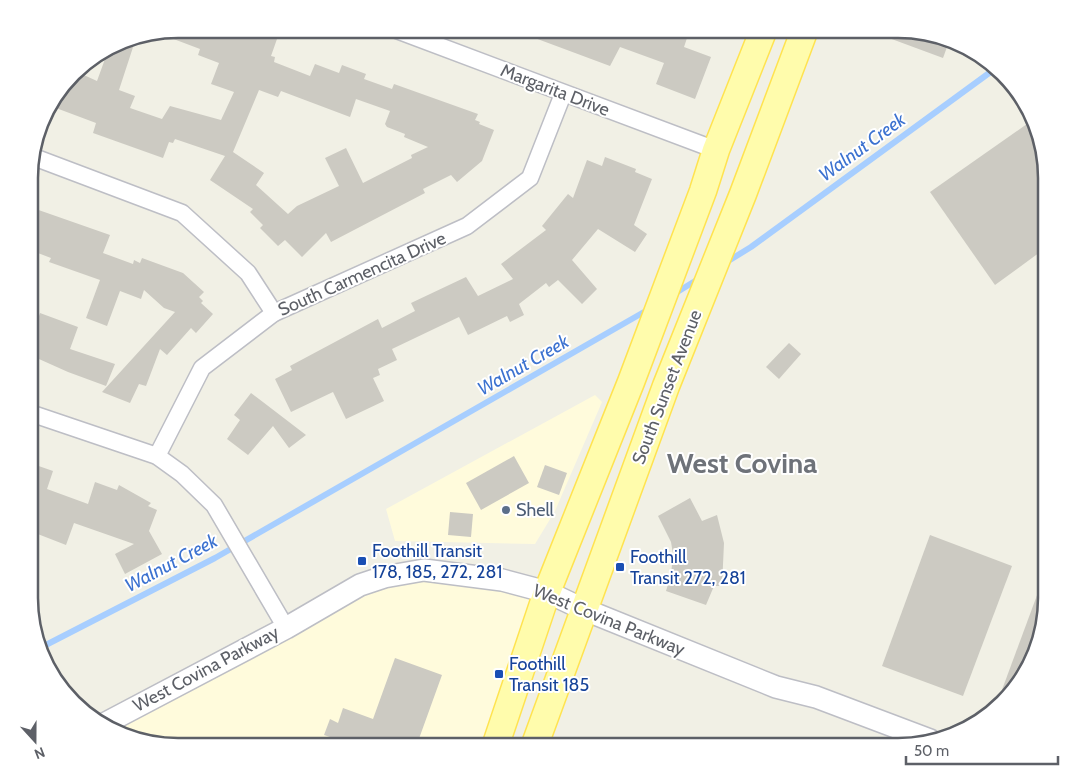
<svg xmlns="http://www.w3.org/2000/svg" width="1076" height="776" font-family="Cabin,sans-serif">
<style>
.commercial{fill:#fffbdc}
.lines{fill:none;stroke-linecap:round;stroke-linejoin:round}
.stream{stroke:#a7ceff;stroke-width:6}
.building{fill:#cccac2;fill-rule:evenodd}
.minor-casing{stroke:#bdbec5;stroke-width:19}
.tertiary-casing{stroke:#bdbec5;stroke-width:24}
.primary-casing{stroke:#ffe350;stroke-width:29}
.minor{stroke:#fff;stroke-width:16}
.tertiary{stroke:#fff;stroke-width:21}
.primary{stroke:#fffcac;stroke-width:26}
.service-dot{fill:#5c6f8a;stroke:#fff;stroke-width:2}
.transit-dot{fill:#1a4fb4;stroke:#fff;stroke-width:2}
.labels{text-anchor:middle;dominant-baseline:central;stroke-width:4;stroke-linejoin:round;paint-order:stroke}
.street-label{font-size:18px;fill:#5d6067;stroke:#fff}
.service-label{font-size:18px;fill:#4e5e75;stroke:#fff;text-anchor:start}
.transit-label{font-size:18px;fill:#164399;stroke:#fff;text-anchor:start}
.water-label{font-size:19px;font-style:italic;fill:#3c72d0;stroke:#fff}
.town-label{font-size:28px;font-weight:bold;fill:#6e7279;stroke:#fff}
.rim{fill:none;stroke:#5d6067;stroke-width:2.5}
</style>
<rect width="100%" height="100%" fill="#f1f0e5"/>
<g class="commercial">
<polygon points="595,395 602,402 555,511 535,544 395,541 386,509"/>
<polygon points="384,577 547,592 495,747 168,747 130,739 102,725"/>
</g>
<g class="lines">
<g class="stream">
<polyline points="725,263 751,247 996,68"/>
<polyline points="674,294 700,278"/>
<polyline points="40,648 215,558 651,308"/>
</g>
</g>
<g class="building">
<path d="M178,29h71l28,10 -6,17 4,1 -1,5 36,14 5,-12 24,9 3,-8 24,9 -2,5 28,10 2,-5 84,30 -3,6 5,2 -1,2 15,6 -12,31 -25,21 -6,-7 -28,14 2,4 -94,49 -5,-9 -24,24 -17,-17 -7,6 -18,-18 3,-3 -13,-13 3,-3 -43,-29 15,-24 -50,-17 -2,4 -4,-1 -6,16 -70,-25 3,-10 -48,-18 27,-34 22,10 12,-33 21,-11 7,-2 -18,55 16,6 -5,12 32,11 8,-13 51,14 13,-28 -23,-8 8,-21 -21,-8 2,-6 -45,-17zM259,90l19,7 3,-6 69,26 6,-18 34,12 -5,13 2,3 18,7 -1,3 24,10 -17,8 1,3 -49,25 -17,-35 -21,10 14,28 -42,20 -9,8 -32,-29 8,-12 -31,-21z"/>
<polygon points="517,29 586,29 607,37 610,29 642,29 662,36 665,29 690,29 684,47 711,57 695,99 656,84 664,63 620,47 610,66 516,31"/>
<polygon points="871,29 908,29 950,39 943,58 870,31"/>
<polygon points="1034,119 1047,168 1047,247 995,285 930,192"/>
<polygon points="605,157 636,169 635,172 652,179 634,225 647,234 635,252 598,229 572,260 597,289 582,304 558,280 549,287 546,283 519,304 524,315 510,322 507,316 468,335 459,317 392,349 397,360 378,369 380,375 373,378 384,401 346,419 333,392 291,412 275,379 292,370 290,366 378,319 382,328 415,311 411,303 466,277 478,296 513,279 501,264 546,230 542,226 568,194 573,198 587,160 602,166"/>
<polygon points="30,207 110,235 103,253 133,264 134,260 140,263 142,258 183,273 204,292 199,297 203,301 201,303 213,314 196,333 191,328 167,355 160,349 146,386 139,384 130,403 102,392 175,312 164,308 144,290 141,299 120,291 107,326 86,318 100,280 49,262 51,258 30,250"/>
<polygon points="30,313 39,316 40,313 78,327 70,349 115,364 106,386 68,372 30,355"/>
<polygon points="789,343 801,354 779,379 766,367"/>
<polygon points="251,393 259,399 306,435 289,448 273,426 248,455 227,439 240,420 234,415"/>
<polygon points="514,456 529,483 481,510 466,483"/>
<polygon points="30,463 53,471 47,489 88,504 95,482 117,490 119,485 151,503 148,506 157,510 149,531 162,554 125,574 115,554 134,544 74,523 66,545 30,531"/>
<polygon points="545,465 567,473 559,495 537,487"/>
<polygon points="690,498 702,521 717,515 724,543 722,586 714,586 706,605 666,591 671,575 673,554 671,542 658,516"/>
<polygon points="450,512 473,514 471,537 448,535"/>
<polygon points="930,535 1012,566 963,696 882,666"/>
<polygon points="1043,579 1047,580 1047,608 1036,655 1016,689 996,706"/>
<polygon points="395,658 442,675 416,747 341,747 331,743 333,738 324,735 330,719 338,723 343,708 373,719"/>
</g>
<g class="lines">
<g class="minor-casing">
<g id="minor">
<polyline points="394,29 716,150"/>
<polyline points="31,156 182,213 248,273 274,313"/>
<polyline points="30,413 157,456 182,474 214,505 286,628"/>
<polyline points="157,456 202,368 274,313 467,226 530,178 563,94"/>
</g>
</g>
<g class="tertiary-casing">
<polyline id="tertiary" points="102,725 286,628 360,585 384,577 424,570 502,580 547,592 583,609 776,687 816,697 930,740"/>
</g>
<g class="primary-casing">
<g id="primary">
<polyline points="495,747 547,592 631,382 703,191 716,150 764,29"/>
<polyline points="534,747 666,386 743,194 805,29"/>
</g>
</g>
<use href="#minor" class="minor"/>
<use href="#tertiary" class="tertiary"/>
<use href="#primary" class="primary"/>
</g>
<circle class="service-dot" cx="506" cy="510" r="5"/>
<g class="transit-dot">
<rect x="357" y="556" width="10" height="10" rx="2.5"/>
<rect x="615" y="562" width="10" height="10" rx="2.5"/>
<rect x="494" y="669" width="10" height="10" rx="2.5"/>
</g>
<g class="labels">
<g class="street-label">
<text transform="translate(555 90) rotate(21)">Margarita Drive</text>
<text transform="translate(362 274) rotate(-24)">South Carmencita Drive</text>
<text transform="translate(667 387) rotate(-69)">South Sunset Avenue</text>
<text transform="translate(609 620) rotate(22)">West Covina Parkway</text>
<text transform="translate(206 669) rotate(-28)">West Covina Parkway</text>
</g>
<g class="service-label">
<text x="516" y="510">Shell</text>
</g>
<g class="transit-label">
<text x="372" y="551">Foothill Transit<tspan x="372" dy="21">178, 185, 272, 281</tspan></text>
<text x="630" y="557">Foothill<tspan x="630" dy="21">Transit 272, 281</tspan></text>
<text x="509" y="664">Foothill<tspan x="509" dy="21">Transit 185</tspan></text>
</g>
<g class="water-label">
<text transform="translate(862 147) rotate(-36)">Walnut Creek</text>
<text transform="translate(523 365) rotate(-30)">Walnut Creek</text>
<text transform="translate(171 563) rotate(-28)">Walnut Creek</text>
</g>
<g class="town-label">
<text x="742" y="463">West Covina</text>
</g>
</g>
<path d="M0 0H1076V776H0ZM178 38H898A140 140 0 0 1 1038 178V598A140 140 0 0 1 898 738H178A140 140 0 0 1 38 598V178A140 140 0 0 1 178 38Z" fill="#fff" fill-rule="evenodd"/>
<path class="rim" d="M178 38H898A140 140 0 0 1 1038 178V598A140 140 0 0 1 898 738H178A140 140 0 0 1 38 598V178A140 140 0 0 1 178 38Z"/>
<g transform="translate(35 741) rotate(159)" stroke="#ffffff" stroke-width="4" paint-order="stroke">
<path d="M0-4L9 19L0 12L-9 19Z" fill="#5d6067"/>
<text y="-8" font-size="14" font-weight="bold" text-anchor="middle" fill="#5d6067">N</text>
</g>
<path d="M906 756v8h152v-8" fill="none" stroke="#5d6067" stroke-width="2.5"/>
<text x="914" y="756" font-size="15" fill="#5d6067" stroke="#ffffff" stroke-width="4" paint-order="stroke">50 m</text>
</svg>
